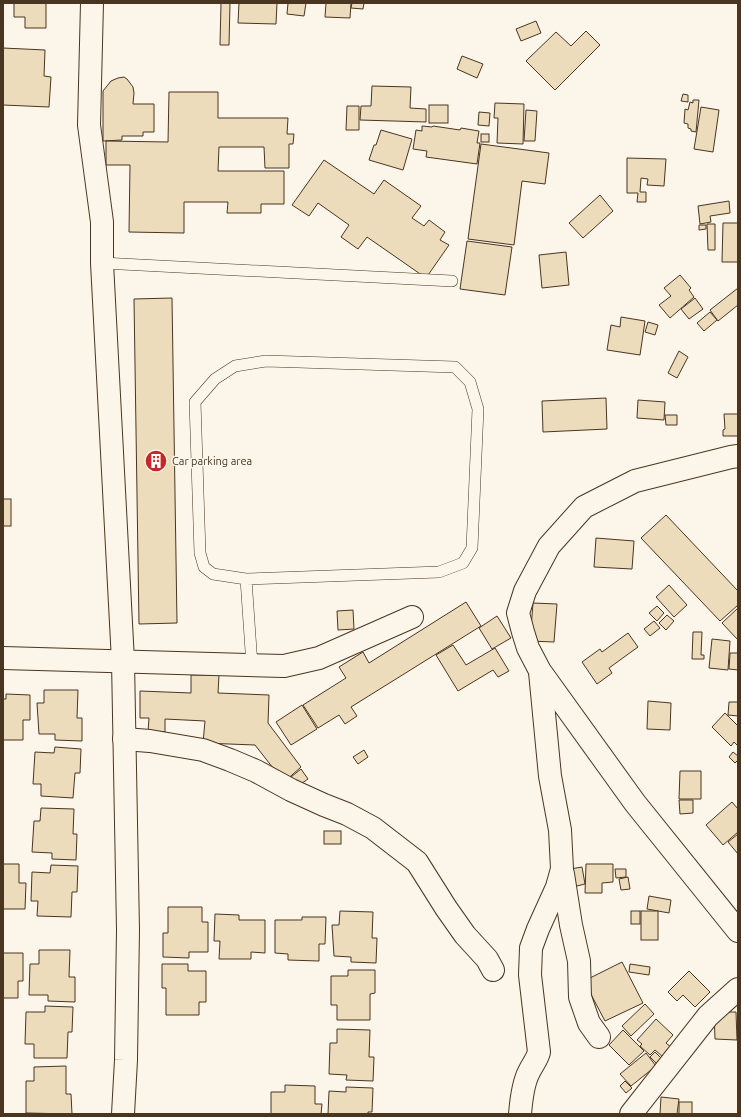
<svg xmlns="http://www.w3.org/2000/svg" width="741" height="1117" font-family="Ubuntu,sans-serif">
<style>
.building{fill:#ecdcbc;stroke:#4a3520}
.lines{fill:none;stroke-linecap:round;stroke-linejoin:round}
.lane-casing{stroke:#4a3520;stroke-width:12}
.street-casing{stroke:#4a3520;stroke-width:24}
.lane{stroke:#fbf6e9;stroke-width:11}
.street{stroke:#fbf6e9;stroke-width:22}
.labels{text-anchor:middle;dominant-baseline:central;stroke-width:3;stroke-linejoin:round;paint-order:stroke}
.poi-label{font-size:11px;fill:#4a3520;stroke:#fbf6e9;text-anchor:start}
</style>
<rect width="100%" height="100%" fill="#fbf6e9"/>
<g class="building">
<polygon points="14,3 46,3 46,28 25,28 25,17 14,17"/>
<polygon points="221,3 230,3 229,45 220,45"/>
<polygon points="239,3 277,3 276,24 238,23"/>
<polygon points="288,3 306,3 304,16 287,14"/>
<polygon points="326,3 351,3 350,18 325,17"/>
<polygon points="352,3 364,3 363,9 351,8"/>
<polygon points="536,21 541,33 521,41 516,29"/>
<polygon points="586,31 600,45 555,90 526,61 556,32 571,46"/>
<polygon points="3,48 45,50 44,76 51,77 49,107 3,105"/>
<polygon points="462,56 483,64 477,78 457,69"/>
<polygon points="124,77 127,79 133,87 134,93 133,104 154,104 154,132 143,132 143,136 122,136 122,140 103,141 103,91 111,81 118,78"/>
<polygon points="372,86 411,87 410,108 426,109 426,122 360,120 361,106 371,106"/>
<polygon points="169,92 218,92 218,118 288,118 287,134 294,134 293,144 289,144 289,168 265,168 264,147 219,147 218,171 284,171 284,204 261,204 261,213 227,213 228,202 184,202 184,233 129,232 130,165 106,165 106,141 168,142"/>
<polygon points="683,94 688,95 688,102 681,101"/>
<polygon points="693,100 699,100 696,132 691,131 691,129 688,128 688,124 684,123 685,109 688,110 690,102 693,103"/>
<polygon points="495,103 524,104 523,144 497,143 498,118 494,118"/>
<rect x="429" y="105" width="19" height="18"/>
<polygon points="347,106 359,106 359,130 346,130"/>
<polygon points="701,107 719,110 713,152 694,149"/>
<polygon points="526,110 537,111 535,141 524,141"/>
<polygon points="479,112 490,113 489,126 478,125"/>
<polygon points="422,126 432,127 433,126 460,130 461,128 479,131 477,143 480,143 477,164 426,157 427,151 413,149 416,130 422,131"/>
<polygon points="381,130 412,139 403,170 369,160 374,145 376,145"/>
<rect x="481" y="134" width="8" height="8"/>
<polygon points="481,144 549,153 545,184 522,181 514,245 468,239"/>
<polygon points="627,158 666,159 664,186 647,185 648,179 641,178 640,192 646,192 646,202 637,202 638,193 627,193"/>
<polygon points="324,160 374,194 384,180 421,206 412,218 424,226 429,220 445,232 440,240 449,245 426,278 367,237 358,249 341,237 349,225 318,203 309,216 292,205"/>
<polygon points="600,195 613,211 583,238 569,223"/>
<polygon points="729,201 730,213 710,216 711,222 700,224 698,206"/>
<polygon points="723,223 738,223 738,262 722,262"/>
<polygon points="707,224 715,224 715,250 708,250"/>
<polygon points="699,225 706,225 706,229 699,230"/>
<polygon points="467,241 512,247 505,295 460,289"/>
<polygon points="566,252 569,285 542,288 539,255"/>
<polygon points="680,275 691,288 689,290 694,297 670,318 659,305 671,296 664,288"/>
<polygon points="738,288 738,305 718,321 710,310"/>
<polygon points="172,298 177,623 139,624 134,299"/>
<polygon points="695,298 703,309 689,319 681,309"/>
<polygon points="710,312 717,320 704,331 697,323"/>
<polygon points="621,317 645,321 640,355 607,350 611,325 620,327"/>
<polygon points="648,322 658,325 655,335 645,332"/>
<polygon points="679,351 688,357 677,378 668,373"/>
<polygon points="606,398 607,429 543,432 542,401"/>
<polygon points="638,400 665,402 664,420 637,418"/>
<polygon points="724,414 738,414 738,436 723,436 723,430 725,429"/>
<polygon points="665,415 677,415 677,425 666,425"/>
<rect x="3" y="499" width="8" height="27"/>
<polygon points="666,515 738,591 738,605 720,621 641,538"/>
<polygon points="596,538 634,541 632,569 594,567"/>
<polygon points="669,585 687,605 674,617 656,597"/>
<polygon points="466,602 481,626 351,707 357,716 345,724 339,715 318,728 303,705 346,678 339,667 363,652 369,663"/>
<polygon points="533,603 557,604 554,642 530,641"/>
<polygon points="657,606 664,613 657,621 649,613"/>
<polygon points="738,608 738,640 722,623"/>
<polygon points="353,610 354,629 338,630 337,611"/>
<polygon points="667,615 674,621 666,630 659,623"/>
<polygon points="497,616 511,638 492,649 479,628"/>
<polygon points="654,621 660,628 650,636 644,629"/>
<polygon points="693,632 702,632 701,655 704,655 704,659 692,659"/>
<polygon points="628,633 638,647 609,668 612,673 597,684 582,662 600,649 602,652"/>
<polygon points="712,639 730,641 728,670 709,668"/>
<polygon points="453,645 466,665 495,648 509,671 498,677 493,670 458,691 436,655"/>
<polygon points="730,653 738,653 738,670 729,669"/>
<polygon points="191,675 219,675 218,693 269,695 268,723 301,767 284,782 255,745 203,743 205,721 165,719 165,732 148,732 149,718 140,718 140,691 191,693"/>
<polygon points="44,690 78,690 77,718 82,718 82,741 55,740 55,734 39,734 37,703 44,703"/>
<polygon points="6,694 30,695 30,720 23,720 23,740 3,740 3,699 6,699"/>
<polygon points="648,701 671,703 670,730 647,729"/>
<polygon points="729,702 738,702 738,716 728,715"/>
<polygon points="302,705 317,729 291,745 276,722"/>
<polygon points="725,713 738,726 738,746 734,742 731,746 712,727"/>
<polygon points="55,747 81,749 80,773 75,773 73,798 41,796 41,784 33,784 35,752 54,753"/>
<polygon points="364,750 368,757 358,764 353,757"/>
<polygon points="733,752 738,756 738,760 735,763 729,757"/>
<polygon points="301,769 308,779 298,786 291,777"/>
<polygon points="680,771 701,771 701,799 679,799"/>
<polygon points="679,800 693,800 693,813 680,814"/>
<polygon points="732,802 738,809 738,832 723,845 706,825"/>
<polygon points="41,808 74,809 73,834 77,834 76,860 52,859 52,853 32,852 34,821 40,821"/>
<rect x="324" y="831" width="17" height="13"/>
<polygon points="738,834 738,854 728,842"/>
<polygon points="3,864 19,864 19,883 26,883 25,909 3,909"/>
<polygon points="586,864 613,864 613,882 602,883 602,893 585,893"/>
<polygon points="51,865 78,866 77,892 72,892 71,917 37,916 38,901 31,901 32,872 50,873"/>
<polygon points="582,867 585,884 573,887 570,869"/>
<polygon points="615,869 626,869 626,877 616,878"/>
<polygon points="628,877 630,889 621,890 619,879"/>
<polygon points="649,896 671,900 669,913 647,909"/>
<polygon points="168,907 202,907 202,922 208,922 208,952 189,952 189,958 163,957 163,933 168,933"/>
<polygon points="340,911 373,912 372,938 377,938 376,963 351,962 351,957 334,956 332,925 339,925"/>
<rect x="631" y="911" width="9" height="13"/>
<rect x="641" y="911" width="17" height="29"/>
<polygon points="215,914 239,915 239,920 265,920 265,953 251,952 251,959 219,959 220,941 214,941"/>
<polygon points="302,917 326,917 325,944 319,944 319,961 288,960 288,954 275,953 275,920 302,920"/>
<polygon points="39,950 70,950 69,977 75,977 75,1002 48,1001 48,995 29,995 30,964 39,964"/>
<polygon points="3,953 23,953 23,981 18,981 18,998 3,998"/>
<polygon points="622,962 643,1003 605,1021 584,981"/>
<polygon points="162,964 188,964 188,971 206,971 206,1002 199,1002 199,1015 166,1015 166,988 162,988"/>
<polygon points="630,964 650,967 649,975 629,972"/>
<polygon points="348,970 375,970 375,993 370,994 370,1020 337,1020 337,1005 331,1005 331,976 348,976"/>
<polygon points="689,971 710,992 695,1007 683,995 677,1001 668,992"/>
<polygon points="645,1004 654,1014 631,1036 622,1026"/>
<polygon points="45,1006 73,1007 72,1032 68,1032 67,1058 34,1058 34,1044 25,1044 26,1012 45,1012"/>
<polygon points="714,1012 736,1012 737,1040 715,1039"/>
<polygon points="656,1019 673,1035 666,1043 672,1048 663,1057 655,1050 650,1055 640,1046 642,1044 637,1040"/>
<polygon points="337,1029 370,1030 369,1057 374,1057 373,1081 346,1080 347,1075 329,1074 330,1043 337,1043"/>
<polygon points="623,1030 644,1051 629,1065 609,1045"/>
<polygon points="655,1052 662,1059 657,1064 650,1057"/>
<polygon points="646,1053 656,1066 631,1086 620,1074"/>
<polygon points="66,1066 66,1094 71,1094 72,1114 26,1113 26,1081 34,1081 34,1067"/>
<polygon points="625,1081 632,1088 626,1093 620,1086"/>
<polygon points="285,1085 315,1086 315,1104 322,1104 321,1114 271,1114 271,1092 285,1092"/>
<polygon points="346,1087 373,1088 372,1112 368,1112 368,1114 328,1114 329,1091 346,1092"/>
<polygon points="661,1097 679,1099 677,1114 660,1114"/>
<rect x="679" y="1102" width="13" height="12"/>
</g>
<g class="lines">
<g class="lane-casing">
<g id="lane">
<polyline points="102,263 452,281"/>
<polyline points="246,579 439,572 463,563 472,548 478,409 470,382 455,367 266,361 235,366 215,379 195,402 200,553 204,567 213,574 246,579 252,665"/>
</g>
</g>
<g class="street-casing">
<g id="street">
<polyline points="92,3 89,125 102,222 102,263 123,661 128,930 126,1060 123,1114"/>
<polyline points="738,456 731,457 635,481 584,507 549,546 525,591 518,613 523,632 528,648 540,671 635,803 738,931"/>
<polyline points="3,658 284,666 319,658 412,617"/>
<polyline points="124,739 150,741 203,750 230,760 256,771 291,790 324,805 347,814 373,828 417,862 446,908 465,935 487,959 493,970"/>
<polyline points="563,874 571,925 579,961 580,997 589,1023 599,1037"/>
<path d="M520,1114c1,-12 3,-31 9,-42 3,-7 8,-12 10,-20l-9,-77 1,-27 7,-19 19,-42 5,-18 -2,-39 -10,-54 -10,-104"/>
<polyline points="631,1114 708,1016 738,989"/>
</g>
</g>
<use href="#lane" class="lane"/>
<use href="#street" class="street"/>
</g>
<defs>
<g id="building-disc" transform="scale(1.15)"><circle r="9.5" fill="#c62828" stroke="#fbf6e9"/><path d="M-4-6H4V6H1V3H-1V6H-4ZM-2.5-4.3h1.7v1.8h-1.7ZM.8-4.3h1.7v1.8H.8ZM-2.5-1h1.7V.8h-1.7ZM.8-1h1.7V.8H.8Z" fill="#fff"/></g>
</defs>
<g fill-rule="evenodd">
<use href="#building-disc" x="156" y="461"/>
</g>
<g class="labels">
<g class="poi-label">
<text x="172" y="461">Car parking area</text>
</g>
</g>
<rect width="741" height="1117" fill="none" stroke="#4a3520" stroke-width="8"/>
</svg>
